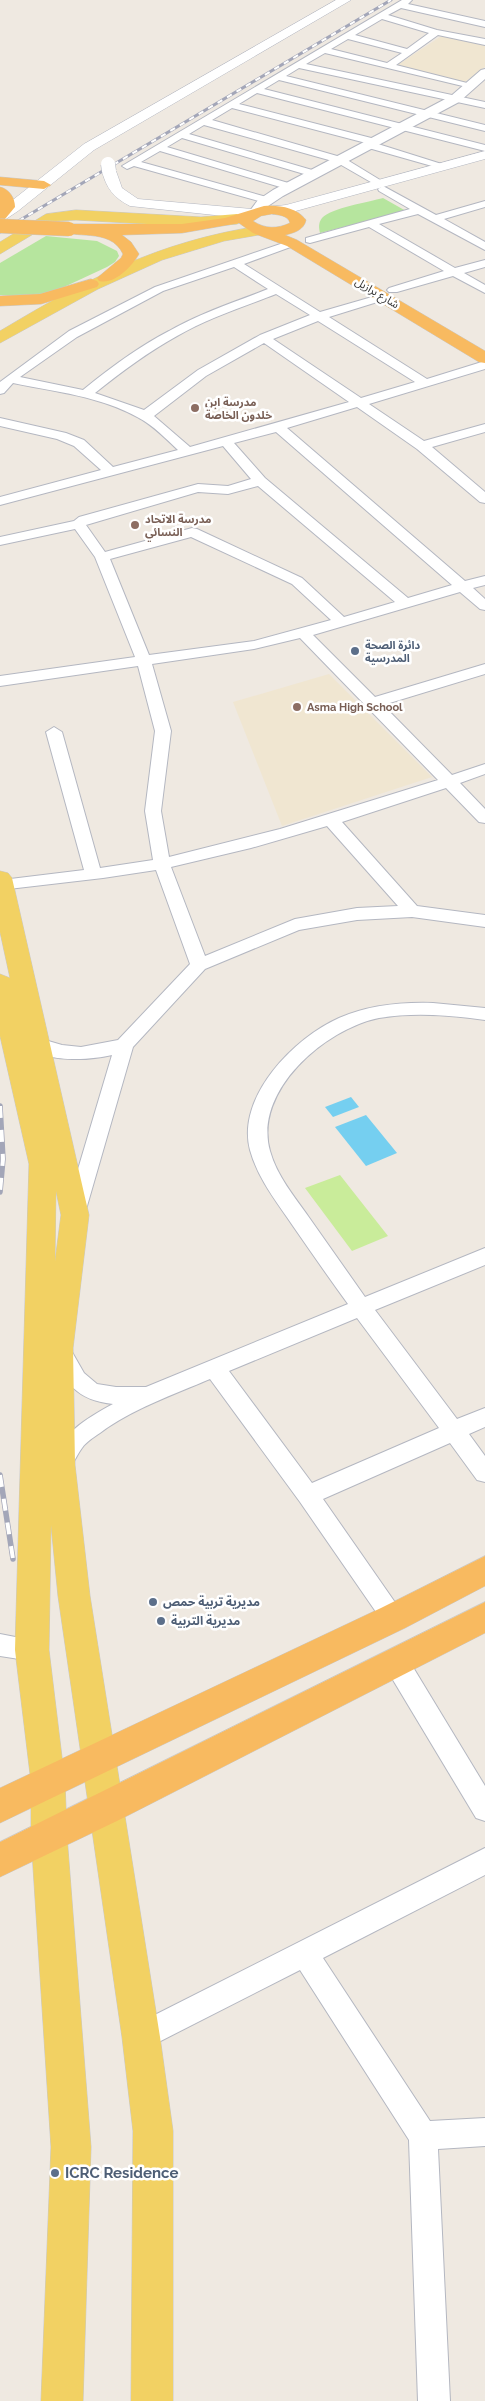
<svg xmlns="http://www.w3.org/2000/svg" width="485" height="2401" font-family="Raleway,'Noto Sans Arabic',sans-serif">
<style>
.education{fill:#f0e6d1}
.green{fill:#b6e59e}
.pitch{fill:#c9ec9a}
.water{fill:#75cff0}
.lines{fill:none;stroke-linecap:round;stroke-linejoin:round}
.minor-casing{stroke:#b4b7c1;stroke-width:2}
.tertiary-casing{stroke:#b4b7c1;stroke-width:2}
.secondary-casing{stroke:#b4b7c1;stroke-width:1}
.primary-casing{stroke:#c9c9c9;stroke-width:1}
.trunk-casing{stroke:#c9c9c9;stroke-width:1}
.minor{fill:#fff;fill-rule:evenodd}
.tertiary{fill:#fff;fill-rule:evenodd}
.secondary{fill:#fff;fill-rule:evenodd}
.primary{fill:#f2d163;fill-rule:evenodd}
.trunk{fill:#f8ba60;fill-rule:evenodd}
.rail-far1-casing{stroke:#a3a6b8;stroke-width:3}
.rail-casing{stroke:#a3a6b8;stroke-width:5.5}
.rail-far1{stroke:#fff;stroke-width:2;stroke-dasharray:5.5;stroke-linecap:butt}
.rail{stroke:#fff;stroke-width:4;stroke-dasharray:12;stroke-linecap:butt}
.secondary-bridge-casing{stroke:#b4b7c1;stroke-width:15;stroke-linecap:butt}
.trunk-bridge-casing{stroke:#c9c9c9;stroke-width:15;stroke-linecap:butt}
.secondary-bridge{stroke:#fff;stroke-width:14}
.trunk-bridge{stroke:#f8ba60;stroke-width:14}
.education-dot{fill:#8d6e63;stroke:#fff;stroke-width:2}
.service-dot{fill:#5c6f8a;stroke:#fff;stroke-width:2}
.labels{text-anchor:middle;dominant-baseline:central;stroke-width:5;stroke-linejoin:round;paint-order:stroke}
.far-street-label{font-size:11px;fill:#2e2e2e;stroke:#fff}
.far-education-label{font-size:11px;font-weight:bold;fill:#785e54;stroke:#fff;text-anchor:start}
.far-service-label{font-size:11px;font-weight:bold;fill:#4e5e75;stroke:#fff;text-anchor:start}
.service-label{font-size:12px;font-weight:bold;fill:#4e5e75;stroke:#fff;text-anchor:start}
.near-service-label{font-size:15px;font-weight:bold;fill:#4e5e75;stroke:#fff;text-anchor:start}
</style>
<rect width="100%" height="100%" fill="#efe9e1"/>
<g class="education">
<polygon points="443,35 485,45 485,67 462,84 393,68"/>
<polygon points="329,674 432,777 282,826 233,702"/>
</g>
<g class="green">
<path d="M383,198l23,13 -86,22c-1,-5 -2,-10 2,-15 9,-10 47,-16 61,-20z"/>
<polygon points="46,236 97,241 117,251 119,256 115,262 107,267 49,294 15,296 0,295 0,263"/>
</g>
<polygon class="pitch" points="340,1175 388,1236 352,1251 305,1188"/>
<g class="water">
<polygon points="351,1097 359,1107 333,1117 325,1107"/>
<polygon points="366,1115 397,1153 366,1166 335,1127"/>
</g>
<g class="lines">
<g class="minor-casing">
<g id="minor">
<path d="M402,0h10l-4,4 77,17v6l-84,-19 -13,7 49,15 48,9v6l-47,-10 -42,30 75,19v4l-146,-35 -19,11 179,38v6l-186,-40 -13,8 199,49v6l-206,-51 -15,9 221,56v6l-228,-58 -18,11 140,36 1,2 -2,2 70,22 -5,3 -4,-1 -74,-21 -1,-2 2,-2 -134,-35 -20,12 132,38 41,25 -1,2h-8l-40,-23 -132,-37 -15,9 130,38 1,2 -1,2h-8l-129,-38 -15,9 128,38 1,2 -1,2h-8l-127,-38 -19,11 129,36 1,2 -5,3 -132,-37 -7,3 -5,-3zM382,19l47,14 -22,16 -52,-14zM348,39l54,14 -15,10 -56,-14z"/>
<polygon points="383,186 436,215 485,201 485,207 444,219 485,242 485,250 418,214 379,224 455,268 485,260 485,267 464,273 485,285 485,293 453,276 397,292 389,292 387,290 389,288 444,271 369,227 310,243 306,242 306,238 410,209 379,191 378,189"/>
<path d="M292,240l4,1v4l-52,19 76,48 59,-17h8l2,2 -2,2 -58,18 98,62 58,-18v8l-116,35 55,37 61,-17v8l-53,15 53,45v11l-5,-1 -63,-53 -60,-42 -70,21 178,153 20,-5v9l-12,3 12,11v11l-5,-1 -20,-17 -147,43 62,62 110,-33v10l-102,31 69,70 33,-11v10l-25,9 25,26v14l-6,-1 -33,-34 -104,34 75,84 68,9v12l-73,-10 -55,3 -58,10 -94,39 -72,78 -48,166 -3,5 -7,3 -7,-3 -3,-5 47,-158c-20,5 -71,9 -83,-11l2,-5 7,-1 24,7 19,2 37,-7 72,-76 -34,-94 -53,8 -103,12v-10h2l82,-10 -38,-138 8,-5 8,5 38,136 53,-8 -8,-49 10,-80 -17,-65 -138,20v-10l135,-19 -40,-100 -20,-28 -75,16v-8l74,-16 5,-4 119,-33 30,2 23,-7 -28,-33 -223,59v-8l101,-27 -27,-24 -17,-7 -57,-13v-8l66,15 18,7 29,27 65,-17c-12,-11 -25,-25 -39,-32 -39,-22 -83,-26 -126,-35l-9,10 -4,1v-12l69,-51 86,-44zM234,267l34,22c-33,13 -68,24 -99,42 -31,16 -59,37 -86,59l-63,-13 57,-40 86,-46zM276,294l34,21 -50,20 -62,35 -54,40 -49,-17c26,-21 53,-41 82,-57 31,-18 66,-29 99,-42zM318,321l97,61 -54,16 -88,-59zM264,343l85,59 -159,45 -36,-31 52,-40zM276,432l176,153 -44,13 -143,-120 -31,-35zM258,486l137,116 -51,15 -42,-39 -105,-49 -5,-1 -87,24 -19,-27 112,-33 30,2zM191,537l101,47 39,36 -77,21 -105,14 -39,-96zM300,638l138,142 -158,49 -111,28 -8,-46 10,-80 -19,-67 102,-15zM327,826l71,80 -41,2 -62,11 -90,37 -34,-89 80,-19z"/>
<path d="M433,1003l52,5v12c-35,-5 -71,-8 -106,-2 -54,11 -126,73 -109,133 7,25 24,45 38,65 19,27 38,54 57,81l120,-49v17l-110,45 82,109 28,-11v19l-16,7 16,22v26l-8,-2 -27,-37 -127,56 78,112 4,7 -4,7 -8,4 -8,-4 -85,-123 -90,-123c-35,15 -80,31 -110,54 -6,4 -14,9 -18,15 -9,12 -11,28 -29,22l-3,-7c16,-32 32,-42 63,-59 -38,-4 -47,-22 -64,-53l3,-6 8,-2 8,2 16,28 13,11 19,3h30l202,-83c-19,-26 -37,-52 -55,-78 -16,-24 -35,-47 -43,-76 -14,-53 44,-112 89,-132 30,-13 62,-16 94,-15zM357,1318l82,110 -127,55 -83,-112z"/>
<polygon points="0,1634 41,1642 44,1650 41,1658 32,1661 0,1656"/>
<polygon points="396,1651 405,1654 485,1786 485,1821 476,1818 387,1670 384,1662 387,1654"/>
<polygon points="485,1848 485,1875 323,1958 430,2121 485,2118 485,2146 438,2149 450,2401 418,2401 409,2140 300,1970 141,2051 131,2047 127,2037 131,2027"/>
</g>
</g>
<g class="tertiary-casing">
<polygon id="tertiary" points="485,69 485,79 459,102 283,196 268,206 261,215 251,215 249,212 258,200 273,190 451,96 481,70"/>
</g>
<g class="secondary-casing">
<g id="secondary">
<polygon points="336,0 351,0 94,150 18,211 6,219 0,220 0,210 84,144"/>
<polygon points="485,151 485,159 292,212 273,214 266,210 268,207 286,205"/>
<path d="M109,167l7,4 6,17 16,11 114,10 8,5 -8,5 -122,-13c-16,-8 -24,-18 -28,-35z"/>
</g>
</g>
<g class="primary-casing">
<g id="primary">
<polygon points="76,210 201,217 237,214 245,219 237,224 201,227 76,220 55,221 0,254 0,242 46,214"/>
<path d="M259,226l5,2 3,3 -3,3 -40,7 -62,19 -64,29 -98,54v-12c87,-52 157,-89 259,-105z"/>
<path d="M0,871l8,2 4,5 77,337 -16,133 2,117 15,131 70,441 13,94v270h-42l2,-270 -11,-94 -64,-441 -7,-71 -2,125 16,132 2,54 24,311 -8,254h-42l10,-254 -20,-311v-54l-16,-132 14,-486 -29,-128v-62l10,4 -10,-46zM56,1191l5,24 -6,46z"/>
</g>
</g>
<g class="trunk-casing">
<g id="trunk">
<polygon points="0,177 44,181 51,185 44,189 0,185"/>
<path d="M0,187c9,2 15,11 15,20l-10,12 -5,2z"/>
<path d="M264,206c15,-1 32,1 42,14 -2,10 -12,13 -21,15l12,5 188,111v12l-6,-1 -192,-116 -34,-13 -14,-10 -57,10 -60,2 9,7 8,12c-7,12 -24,31 -40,27l-2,-3 24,-20 2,-4c-13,-28 -52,-13 -62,-25l8,-5h113l43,-6zM272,214c6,1 16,1 18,9 -13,6 -25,6 -37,-2l8,-5z"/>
<polygon points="91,279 97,281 99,284 97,287 41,304 0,306 0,296 40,294"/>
<polygon points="485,1556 485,1586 405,1628 0,1823 0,1788 381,1608"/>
<polygon points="485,1602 485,1633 119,1820 0,1877 0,1842"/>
</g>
</g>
<use href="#minor" class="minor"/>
<use href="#tertiary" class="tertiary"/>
<use href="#secondary" class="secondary"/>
<use href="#primary" class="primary"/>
<use href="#trunk" class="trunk"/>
<g class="rail-far1-casing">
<polyline id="rail-far1" points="0,232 391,0"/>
</g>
<g class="rail-casing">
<g id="rail">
<polyline points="0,1106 3,1159 0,1192"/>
<polyline points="0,1475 13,1559"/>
</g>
</g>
<use href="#rail-far1" class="rail-far1"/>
<use href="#rail" class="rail"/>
<g class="secondary-bridge-casing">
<polyline id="secondary-bridge" points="108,164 109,171"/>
</g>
<g class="trunk-bridge-casing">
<polyline id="trunk-bridge" points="0,226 69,229"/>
</g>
<use href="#secondary-bridge" class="secondary-bridge"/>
<use href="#trunk-bridge" class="trunk-bridge"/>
</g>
<g class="education-dot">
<circle cx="195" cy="408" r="5"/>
<circle cx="135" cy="525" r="5"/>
<circle cx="297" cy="707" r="5"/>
</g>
<g class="service-dot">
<circle cx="355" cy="651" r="5"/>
<circle cx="153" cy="1602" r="5"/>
<circle cx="161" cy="1621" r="5"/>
<circle cx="55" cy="2173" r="5"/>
</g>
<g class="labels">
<g class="far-street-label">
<text transform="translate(377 293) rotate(31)">شارع برازيل</text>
</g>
<g class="far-education-label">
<text x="205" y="402">مدرسة ابن<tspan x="205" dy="13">خلدون الخاصة</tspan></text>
<text x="145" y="519">مدرسة الاتحاد<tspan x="145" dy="13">النسائي</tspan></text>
<text x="307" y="707">Asma High School</text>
</g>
<g class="far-service-label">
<text x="365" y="645">دائرة الصحة<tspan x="365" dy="13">المدرسية</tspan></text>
</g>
<g class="service-label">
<text x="163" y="1602">مديرية تربية حمص</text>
<text x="171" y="1621">مديرية التربية</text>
</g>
<g class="near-service-label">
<text x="65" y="2173">ICRC Residence</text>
</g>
</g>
</svg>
